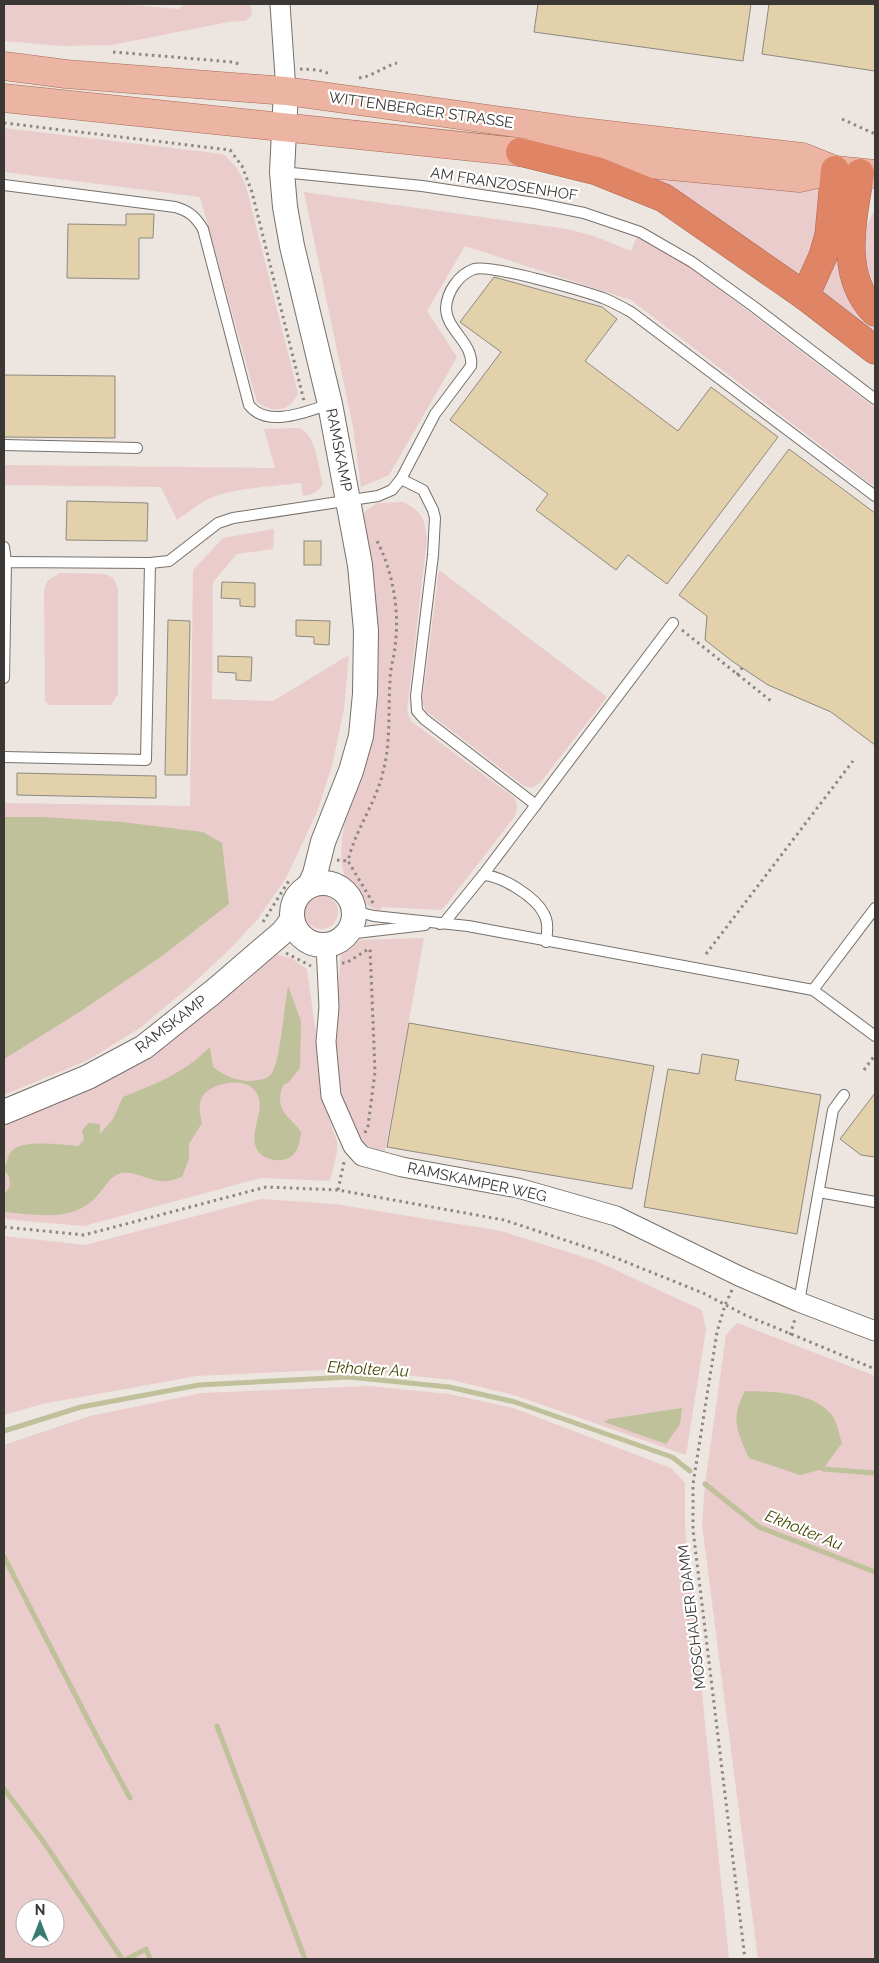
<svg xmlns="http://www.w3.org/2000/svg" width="879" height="1963" font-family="Raleway,sans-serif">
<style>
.green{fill:#eacccd;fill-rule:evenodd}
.water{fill:#bec199}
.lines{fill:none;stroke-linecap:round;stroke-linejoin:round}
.stream{stroke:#bec199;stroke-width:5}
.building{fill:#e2d1aa;stroke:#8d8981}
.service-casing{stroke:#77706a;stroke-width:12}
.minor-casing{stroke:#77706a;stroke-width:21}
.tertiary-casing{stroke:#77706a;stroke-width:26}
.primary-casing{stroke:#a66955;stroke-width:29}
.motorway-casing{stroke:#a66955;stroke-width:29}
.path{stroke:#8c8783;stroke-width:3;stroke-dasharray:2.5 4;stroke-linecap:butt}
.service{stroke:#fff;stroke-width:10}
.minor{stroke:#fff;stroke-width:19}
.tertiary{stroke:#fff;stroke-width:24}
.primary{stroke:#ecb5a3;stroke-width:28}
.motorway{stroke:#e08466;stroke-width:28}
.labels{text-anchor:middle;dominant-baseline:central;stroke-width:4.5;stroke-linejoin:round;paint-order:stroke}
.street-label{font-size:15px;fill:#3a3735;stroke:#fff}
.water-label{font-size:16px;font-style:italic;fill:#454700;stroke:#fff}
</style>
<rect width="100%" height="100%" fill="#ede5df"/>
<g class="green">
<polygon points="4,4 122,4 179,9 183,4 251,4 252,15 246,21 228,22 112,45 63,46 4,41"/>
<path d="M4,128l219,26c12,10 18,19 23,32l52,207c-8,19 -25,21 -41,9l-57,-205 -196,-25z"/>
<polygon points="634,173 816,184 826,193 804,280"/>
<polygon points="304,192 567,229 594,236 631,251 637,236 689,266 875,408 875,487 631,300 465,246 427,311 457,357 389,475 361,487 353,427"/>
<path d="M875,210v78c-11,-29 -18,-50 0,-78z"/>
<polygon points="835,232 875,322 875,333 819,289"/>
<path d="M300,428c17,9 18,39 23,56 -5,8 -10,10 -20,12l-2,-13c-25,3 -65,5 -88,14 -13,5 -24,15 -36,23l-16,-33 -157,-2v-20l271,3 -11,-39z"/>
<path d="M403,502c19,10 21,15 24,36l-20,173 4,10 104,77 2,8 -2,10 -69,89 -5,5 -59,-3 -3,4c-51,-22 -39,-71 -28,-115l18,-231 -5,-53 13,-9z"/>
<polygon points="274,529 273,549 237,554 213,582 212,699 273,701 349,655 344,709 332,766 317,812 286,878 257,920 226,953 189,987 140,1028 88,1060 4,1095 4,803 190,806 193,570 223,538"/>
<polygon points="439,570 607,697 540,783 532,788 524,786 426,711 422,702"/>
<polygon points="60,573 105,574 113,578 118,588 118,694 111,705 50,705 45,701 44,590 47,581"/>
<circle cx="321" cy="912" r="17"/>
<path d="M424,938l-39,213c-6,-2 -17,-3 -21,-8 -44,-40 -27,-138 -23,-191l8,-8 12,-4z"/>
<polygon points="274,954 291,958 307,969 317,1042 320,1090 337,1142 337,1152 330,1181 261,1178 84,1226 4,1219 4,1124 93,1088 152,1053 247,981"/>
<polygon points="261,1199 335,1204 501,1231 596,1261 702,1310 706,1329 686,1455 517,1396 452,1380 346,1369 197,1376 42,1404 4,1415 4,1236 85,1245"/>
<polygon points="737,1323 875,1376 875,1959 758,1959 702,1525 705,1484 726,1335"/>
<path d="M369,1386l80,8 64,14 158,60 14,15v44l44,432h-725v-514l86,-29 112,-23zM25,1908h30v30h-30z"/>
</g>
<g class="water">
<polygon points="4,817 43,817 122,822 203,832 222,843 229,904 162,956 78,1013 4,1059"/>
<path d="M288,986l13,35 -1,47 -11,14 -6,3c-9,26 4,28 18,47 -1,8 -2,18 -9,24 -9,7 -28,5 -34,-5 -12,-18 10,-40 -2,-59 -10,-16 -45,-10 -54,5 -4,8 -2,18 0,26l-13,21v15l-7,18c-5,1 -10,4 -15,4 -15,2 -30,-10 -45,-8 -13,2 -20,20 -30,28 -24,21 -60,13 -88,11v-17l6,-9 -1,-10 -5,-5v-6l2,-1c2,-6 3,-13 10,-16 13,-8 47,-3 62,-2l6,-6 -2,-9 6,-8 12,1v10l13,-15 10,-22c34,-14 60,-23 87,-50l3,20c12,9 23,14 38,14 8,-1 16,-1 21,-8 8,-12 13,-70 16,-87z"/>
<path d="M745,1391c27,1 66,0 86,23 6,6 8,21 11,29l-19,26 -23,6 -51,-17c-12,-27 -19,-39 -4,-67z"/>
<polygon points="682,1408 680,1424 666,1444 604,1422 609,1419"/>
</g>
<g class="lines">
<g class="stream">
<polyline points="4,1431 81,1407 199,1385 349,1377 449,1387 515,1402 672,1457 690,1471"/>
<polyline points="823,1469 875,1473"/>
<polyline points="705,1484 759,1527 875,1572"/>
<polyline points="4,1557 98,1739 130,1798"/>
<polyline points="217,1726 305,1959"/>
<polyline points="4,1789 43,1841 122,1959"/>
<polyline points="127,1959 146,1949 150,1959"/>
</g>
</g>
<g class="building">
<polygon points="538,4 751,4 743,61 534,32"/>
<polygon points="769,4 875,4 875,71 762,54"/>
<polygon points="126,214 154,214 153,238 139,238 139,279 67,278 68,224 126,225"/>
<polygon points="494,277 602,307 617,319 585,361 678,431 711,387 778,437 667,584 628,555 616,570 536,510 548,494 450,420 501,352 460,322"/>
<polygon points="4,375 115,376 115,438 4,437"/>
<polygon points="789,449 875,513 875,745 831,712 768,685 732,661 705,640 707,616 679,595"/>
<polygon points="67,501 148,503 147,541 66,540"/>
<rect x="304" y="541" width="17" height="24"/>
<polygon points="222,582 255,583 255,607 240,606 240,599 221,598"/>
<polygon points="168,620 190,621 187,775 165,775"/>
<polygon points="296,620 330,621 329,645 314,644 314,637 296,636"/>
<polygon points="218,656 252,657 251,681 236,680 236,673 218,672"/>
<polygon points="17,773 156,776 156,798 17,795"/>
<polygon points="409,1023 654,1066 632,1189 387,1147"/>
<polygon points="702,1054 739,1060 735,1080 821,1095 797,1234 644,1207 668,1069 699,1074"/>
<polygon points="875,1093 875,1157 861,1155 840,1139"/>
</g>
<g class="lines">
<g class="service-casing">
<g id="service">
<polyline points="282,172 422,186 535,203 584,213 640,232 692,262 753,306 875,399"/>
<path d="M4,185l171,22c14,4 20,9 28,22l46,176c18,24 59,6 81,-1"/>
<polyline points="4,445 137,448"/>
<polyline points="401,479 423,490 433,510 435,518 433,555 416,696 417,711 424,719 536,805"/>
<polyline points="4,547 6,562"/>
<path d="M4,678l2,-116 144,1 19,-2 49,-38 15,-5 145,-22 14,-6 9,-11 34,-65 36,-48c3,-23 -25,-36 -25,-58 1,-16 12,-33 28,-39 16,-5 109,22 129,29 10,4 19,9 28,14l244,184"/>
<polyline points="4,757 146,760 150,563"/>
<path d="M483,875c19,1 53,22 61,39 5,9 3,19 2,28"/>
<polyline points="354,911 374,916 468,926 813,990 875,1036"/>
<polyline points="440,924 444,923 483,875 673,623"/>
<polyline points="347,934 425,925"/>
<polyline points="813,990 875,908"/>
<polyline points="819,1192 875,1202"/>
<polyline points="799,1302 833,1110 844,1095"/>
</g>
</g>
<g class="minor-casing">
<g id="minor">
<polyline points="280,4 286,91"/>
<polyline points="326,945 329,1007 326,1042 331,1096 353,1146 362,1156 402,1167 518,1188 616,1216 739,1276 799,1302 875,1331"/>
</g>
</g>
<g class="tertiary-casing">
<g id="tertiary">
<polyline points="286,91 282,172 285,207 292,246 330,404 360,565 366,631 365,694 361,736 351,771 323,842 315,874 310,885"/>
<circle cx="323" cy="914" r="31"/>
<polyline points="4,1112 88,1077 144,1047 213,992 283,932 292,920"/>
</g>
</g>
<g class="primary-casing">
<g id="primary">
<polyline points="4,66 66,74 286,91 582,132 802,157 835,170 875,174"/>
<polyline points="4,98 520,152 799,178 835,170"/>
</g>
</g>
<g class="motorway-casing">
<g id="motorway">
<polyline points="520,152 597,171 664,198 805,296 875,350"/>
<path d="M860,173c-7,46 -22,102 15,139"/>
<polyline points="805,296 823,256 829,235 835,170"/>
</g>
</g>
<g class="path">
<polyline points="113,52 233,62 242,65"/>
<polyline points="300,69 318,70 331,74"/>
<path d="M359,78c14,-2 24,-11 38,-15"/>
<polyline points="842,119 875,134"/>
<polyline points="4,123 230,150 242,166 252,192 304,401"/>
<polyline points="682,630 771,701"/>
<polyline points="737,675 742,668"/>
<polyline points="337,860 348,861"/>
<path d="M373,903l-25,-42c7,-31 28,-58 35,-89 8,-30 5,-61 7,-91 0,-12 4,-23 5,-34 5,-36 -2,-76 -19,-108"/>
<polyline points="263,922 290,879"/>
<polyline points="286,953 311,966"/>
<polyline points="706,954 853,761"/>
<polyline points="342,963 346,963 370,948"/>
<polyline points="864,1070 875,1055"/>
<polyline points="365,1133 368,1126 375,1072 370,948"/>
<polyline points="338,1190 344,1162"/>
<polyline points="4,1227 84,1235 266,1187 338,1190 504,1220 601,1252 703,1293 745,1315 875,1369"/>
<polyline points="732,1290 725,1305 717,1332 693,1484 693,1530 745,1959"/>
<polyline points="790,1335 795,1319"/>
</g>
<use href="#service" class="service"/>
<use href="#minor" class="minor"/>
<use href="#tertiary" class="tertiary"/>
<use href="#primary" class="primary"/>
<use href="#motorway" class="motorway"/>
</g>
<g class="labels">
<g class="street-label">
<text transform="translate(421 110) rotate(8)">WITTENBERGER STRASSE</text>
<text transform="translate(504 184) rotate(9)">AM FRANZOSENHOF</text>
<text transform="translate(339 450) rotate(79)">RAMSKAMP</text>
<text transform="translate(171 1024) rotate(-37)">RAMSKAMP</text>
<text transform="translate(477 1182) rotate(12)">RAMSKAMPER WEG</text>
<text transform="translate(692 1617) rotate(-97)">MOSCHAUER DAMM</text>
</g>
<g class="water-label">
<text transform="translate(368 1369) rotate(3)">Ekholter Au</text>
<text transform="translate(804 1530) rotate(22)">Ekholter Au</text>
</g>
</g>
<rect width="879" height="1963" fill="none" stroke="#3a3735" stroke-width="10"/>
<g transform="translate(40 1923)"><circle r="24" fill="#ffffff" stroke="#b0afae"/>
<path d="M0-4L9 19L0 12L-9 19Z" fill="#377d73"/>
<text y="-8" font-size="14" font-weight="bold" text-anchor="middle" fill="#3a3735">N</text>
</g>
</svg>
